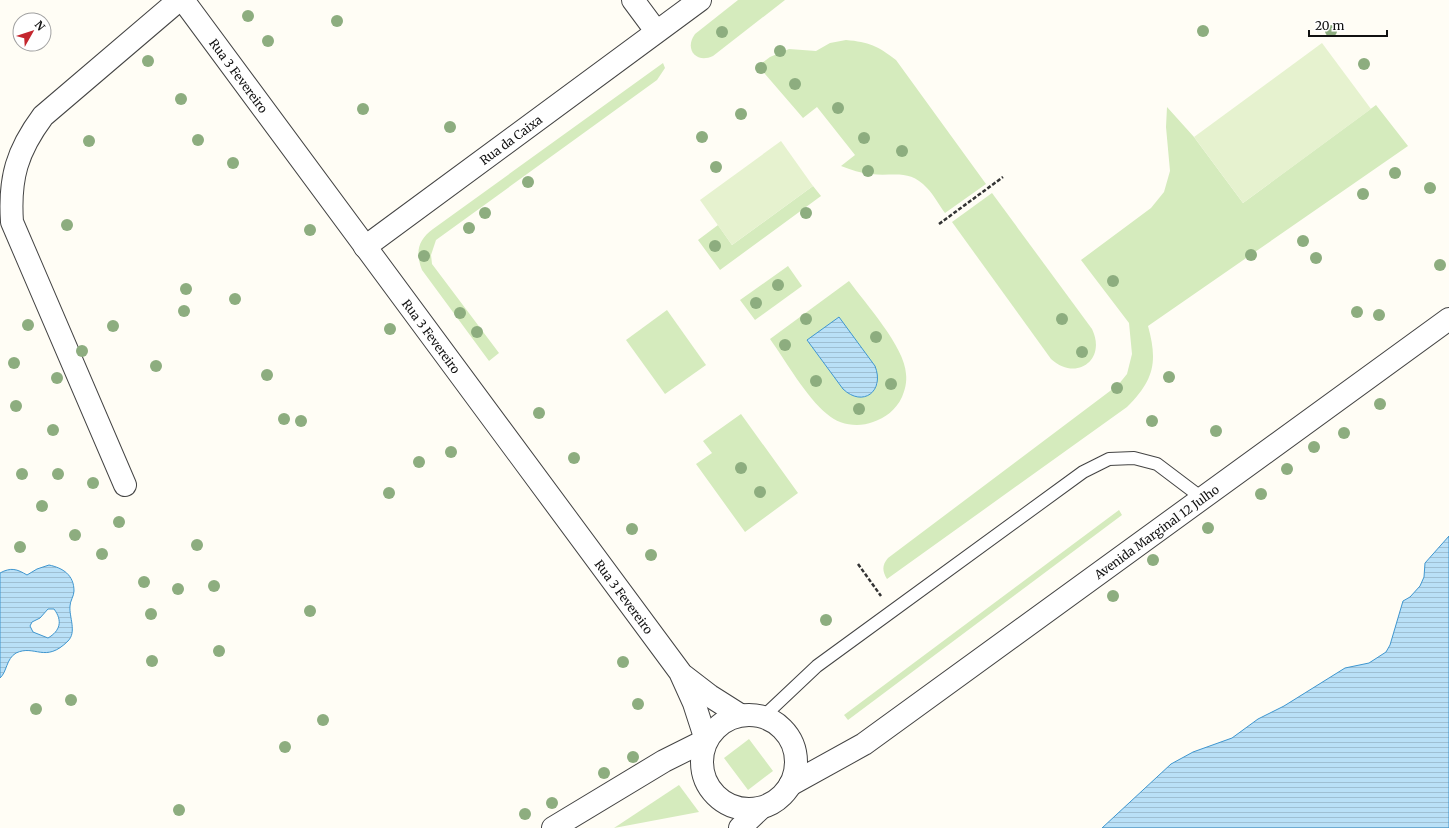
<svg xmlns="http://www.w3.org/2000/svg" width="1449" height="828" font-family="Merriweather,serif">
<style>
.grass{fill:#d5ebbd;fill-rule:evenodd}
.pitch{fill:#e6f2cf}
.water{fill:url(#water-rules);stroke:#3f96cf;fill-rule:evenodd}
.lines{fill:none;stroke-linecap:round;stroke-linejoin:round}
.service-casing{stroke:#444;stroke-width:14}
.minor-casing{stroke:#444;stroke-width:24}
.tertiary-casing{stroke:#444;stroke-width:24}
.path{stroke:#333;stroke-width:2.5;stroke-dasharray:4 2;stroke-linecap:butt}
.service{stroke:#fff;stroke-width:12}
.minor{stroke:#fff;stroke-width:22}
.tertiary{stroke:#fff;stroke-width:22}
.tree{fill:#8dad7f}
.labels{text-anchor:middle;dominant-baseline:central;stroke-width:4;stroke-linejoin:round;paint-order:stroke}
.street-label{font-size:12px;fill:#111;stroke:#fff}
</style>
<defs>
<pattern id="water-rules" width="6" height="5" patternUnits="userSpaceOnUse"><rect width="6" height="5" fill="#b9e0f7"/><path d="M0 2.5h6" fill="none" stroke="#9ebfd3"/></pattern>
</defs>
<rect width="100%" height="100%" fill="#fffdf5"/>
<g class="grass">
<path d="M738,0h47l-72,56c-17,8 -29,-7 -18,-22z"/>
<path d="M846,40c23,2 32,6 50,20l90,124 -41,29c-6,-8 -11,-18 -18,-25 -18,-20 -34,-11 -56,-14 -10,-1 -20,-4 -30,-8l14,-11 -38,-48 -14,11 -45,-52 12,-9 19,-8 27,2 14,-8z"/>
<path d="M663,63l2,5 -8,12 -221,160 -5,15 1,9 67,89 -10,8 -67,-91c-7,-18 -4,-30 11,-41z"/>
<path d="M1376,105l32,41 -260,180c10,36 6,54 -21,81l-240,172c-5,-8 -5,-14 1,-21l230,-173 9,-11 5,-20 -3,-31 -48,-63 70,-52 13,-16 6,-21 -4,-44 1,-20 27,30 49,66z"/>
<polygon points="813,186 821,196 720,270 698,240 718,225 732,245"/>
<path d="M992,193l100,136c15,31 -16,53 -41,30l-99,-137z"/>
<polygon points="788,266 802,286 755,320 740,300"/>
<path d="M849,281c16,22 56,66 57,93 1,8 -1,16 -4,23 -6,13 -17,21 -29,25 -15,6 -34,3 -46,-8 -20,-16 -42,-54 -57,-75zM807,340l71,43c-8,16 -22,18 -35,6z"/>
<polygon points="667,310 706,365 665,394 626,340"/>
<polygon points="741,414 798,493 745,532 696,464 712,453 703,441"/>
<polygon points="1119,510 1122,515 848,720 844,715"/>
<polygon points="749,739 773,771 748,790 724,758"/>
<polygon points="679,785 699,812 614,828"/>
</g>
<g class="pitch">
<polygon points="1322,43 1371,109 1243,203 1194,137"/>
<polygon points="781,141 813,186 732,245 700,200"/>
</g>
<g class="water">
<path d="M839,317l36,49c10,25 -12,42 -32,23l-36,-49z"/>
<polygon points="1449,536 1449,828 1102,828 1171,764 1193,752 1232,738 1258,719 1284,706 1345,668 1369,663 1386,652 1390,645 1403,601 1410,597 1420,586 1424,577 1425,563"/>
<path d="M49,565c14,3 25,10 25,26 0,5 -4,10 -4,15 -1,11 7,26 -2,35 -23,23 -33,3 -52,12 -10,6 -9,19 -16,25v-105c11,-6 17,-4 27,2l10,-6zM48,609h6c9,12 6,22 -6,29l-15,-6 -3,-6 2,-4 8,-4z"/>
</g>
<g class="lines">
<g class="service-casing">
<polyline id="service" points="763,717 817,666 1083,472 1109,459 1134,458 1157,464 1202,498"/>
</g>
<g class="minor-casing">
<g id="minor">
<path id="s1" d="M183,0l497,672 14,31 12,37"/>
<polyline points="633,0 656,31"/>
<path id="s2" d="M365,247l335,-247"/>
<path d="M125,485l-113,-263c-3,-44 5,-71 31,-106l136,-116"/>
<polyline points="684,676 710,696 740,715"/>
</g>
</g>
<g class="tertiary-casing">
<g id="tertiary">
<circle cx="749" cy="762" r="47"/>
<path id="s3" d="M790,785l74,-41 585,-425"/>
<polyline points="553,828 664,761 706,740"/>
<polyline points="740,828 761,808"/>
</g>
</g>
<g class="path">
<polyline points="939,224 1003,177"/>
<polyline points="858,564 881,596"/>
</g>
<use href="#service" class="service"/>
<use href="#minor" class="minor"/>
<use href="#tertiary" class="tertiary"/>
</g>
<g class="tree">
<circle cx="248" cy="16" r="6"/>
<circle cx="337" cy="21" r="6"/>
<circle cx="1203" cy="31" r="6"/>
<circle cx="1331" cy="31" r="6"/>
<circle cx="722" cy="32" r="6"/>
<circle cx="268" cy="41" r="6"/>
<circle cx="780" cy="51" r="6"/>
<circle cx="148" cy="61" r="6"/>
<circle cx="1364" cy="64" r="6"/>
<circle cx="761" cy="68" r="6"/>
<circle cx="795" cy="84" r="6"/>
<circle cx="181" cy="99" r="6"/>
<circle cx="838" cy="108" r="6"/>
<circle cx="363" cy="109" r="6"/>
<circle cx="741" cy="114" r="6"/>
<circle cx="450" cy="127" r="6"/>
<circle cx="702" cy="137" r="6"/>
<circle cx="864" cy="138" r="6"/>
<circle cx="198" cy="140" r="6"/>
<circle cx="89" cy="141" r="6"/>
<circle cx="902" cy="151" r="6"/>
<circle cx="233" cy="163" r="6"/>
<circle cx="716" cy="167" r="6"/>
<circle cx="868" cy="171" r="6"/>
<circle cx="1395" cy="173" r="6"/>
<circle cx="528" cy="182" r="6"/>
<circle cx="1430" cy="188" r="6"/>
<circle cx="1363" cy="194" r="6"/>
<circle cx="485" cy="213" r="6"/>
<circle cx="806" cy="213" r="6"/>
<circle cx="67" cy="225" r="6"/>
<circle cx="469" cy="228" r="6"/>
<circle cx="310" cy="230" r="6"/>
<circle cx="1303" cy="241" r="6"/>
<circle cx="715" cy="246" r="6"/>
<circle cx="1251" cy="255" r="6"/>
<circle cx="424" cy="256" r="6"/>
<circle cx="1316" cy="258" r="6"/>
<circle cx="1440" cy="265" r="6"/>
<circle cx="1113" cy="281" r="6"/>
<circle cx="778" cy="285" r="6"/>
<circle cx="186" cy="289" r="6"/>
<circle cx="235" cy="299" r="6"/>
<circle cx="756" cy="303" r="6"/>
<circle cx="184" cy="311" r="6"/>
<circle cx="1357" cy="312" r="6"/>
<circle cx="460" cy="313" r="6"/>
<circle cx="1379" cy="315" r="6"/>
<circle cx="806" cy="319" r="6"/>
<circle cx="1062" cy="319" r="6"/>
<circle cx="28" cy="325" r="6"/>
<circle cx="113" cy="326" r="6"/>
<circle cx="390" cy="329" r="6"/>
<circle cx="477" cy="332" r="6"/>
<circle cx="876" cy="337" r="6"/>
<circle cx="785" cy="345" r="6"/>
<circle cx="82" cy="351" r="6"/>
<circle cx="1082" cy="352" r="6"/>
<circle cx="14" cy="363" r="6"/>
<circle cx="156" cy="366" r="6"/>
<circle cx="267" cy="375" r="6"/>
<circle cx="1169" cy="377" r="6"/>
<circle cx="57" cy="378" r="6"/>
<circle cx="816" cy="381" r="6"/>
<circle cx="891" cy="384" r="6"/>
<circle cx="1117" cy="388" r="6"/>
<circle cx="1380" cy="404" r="6"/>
<circle cx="16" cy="406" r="6"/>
<circle cx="859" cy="409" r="6"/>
<circle cx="539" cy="413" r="6"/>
<circle cx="284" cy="419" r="6"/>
<circle cx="301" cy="421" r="6"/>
<circle cx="1152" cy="421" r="6"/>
<circle cx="53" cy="430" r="6"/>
<circle cx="1216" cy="431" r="6"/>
<circle cx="1344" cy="433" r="6"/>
<circle cx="1314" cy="447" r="6"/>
<circle cx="451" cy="452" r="6"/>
<circle cx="574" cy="458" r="6"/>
<circle cx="419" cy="462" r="6"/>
<circle cx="741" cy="468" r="6"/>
<circle cx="1287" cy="469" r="6"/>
<circle cx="22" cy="474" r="6"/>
<circle cx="58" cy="474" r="6"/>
<circle cx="93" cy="483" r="6"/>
<circle cx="760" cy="492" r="6"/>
<circle cx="389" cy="493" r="6"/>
<circle cx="1261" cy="494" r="6"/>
<circle cx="42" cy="506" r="6"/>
<circle cx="119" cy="522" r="6"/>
<circle cx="1208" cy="528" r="6"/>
<circle cx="632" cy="529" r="6"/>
<circle cx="75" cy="535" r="6"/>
<circle cx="197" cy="545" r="6"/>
<circle cx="20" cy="547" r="6"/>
<circle cx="102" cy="554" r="6"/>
<circle cx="651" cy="555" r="6"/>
<circle cx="1153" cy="560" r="6"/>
<circle cx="144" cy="582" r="6"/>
<circle cx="214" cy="586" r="6"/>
<circle cx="178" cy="589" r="6"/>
<circle cx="1113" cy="596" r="6"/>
<circle cx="310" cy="611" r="6"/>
<circle cx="151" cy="614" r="6"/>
<circle cx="826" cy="620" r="6"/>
<circle cx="219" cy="651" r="6"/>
<circle cx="152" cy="661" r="6"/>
<circle cx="623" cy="662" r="6"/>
<circle cx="71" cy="700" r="6"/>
<circle cx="638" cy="704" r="6"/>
<circle cx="36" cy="709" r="6"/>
<circle cx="323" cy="720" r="6"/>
<circle cx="285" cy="747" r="6"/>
<circle cx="633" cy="757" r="6"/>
<circle cx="604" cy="773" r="6"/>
<circle cx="552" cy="803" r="6"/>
<circle cx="179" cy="810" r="6"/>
<circle cx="525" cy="814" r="6"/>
</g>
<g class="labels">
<g class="street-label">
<text stroke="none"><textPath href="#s1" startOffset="94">Rua 3 Fevereiro</textPath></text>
<text stroke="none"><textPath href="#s2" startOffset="181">Rua da Caixa</textPath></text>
<text stroke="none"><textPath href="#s1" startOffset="418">Rua 3 Fevereiro</textPath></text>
<text stroke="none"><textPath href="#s3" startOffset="446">Avenida Marginal 12 Julho</textPath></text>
<text stroke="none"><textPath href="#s1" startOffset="742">Rua 3 Fevereiro</textPath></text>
</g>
</g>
<g transform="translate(32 32) rotate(51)"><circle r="19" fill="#ffffff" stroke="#a0a0a0"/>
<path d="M0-3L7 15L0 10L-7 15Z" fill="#c4262e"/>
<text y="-6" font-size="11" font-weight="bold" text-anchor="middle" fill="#111111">N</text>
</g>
<path d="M1309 30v6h78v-6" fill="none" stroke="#111111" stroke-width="2"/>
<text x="1315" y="30" font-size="12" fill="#111111" stroke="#ffffff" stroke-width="3" paint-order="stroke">20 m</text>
</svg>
